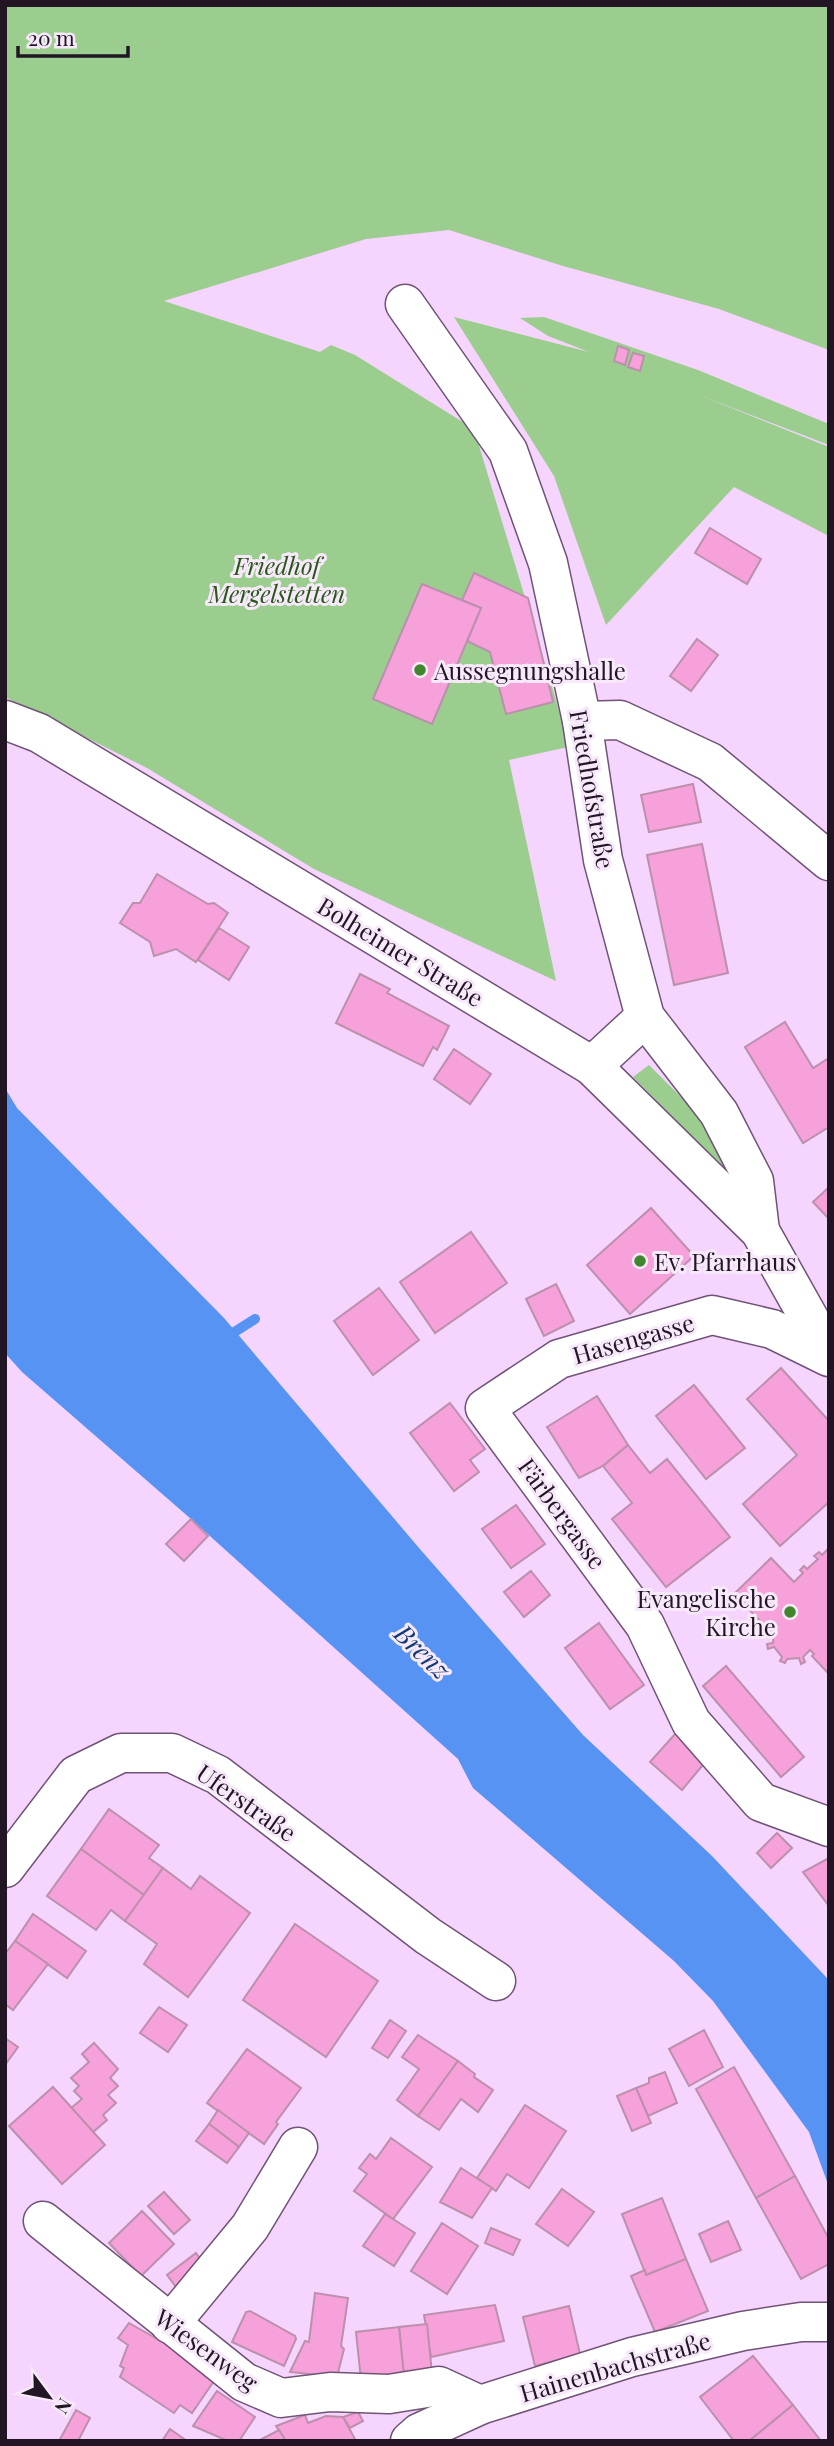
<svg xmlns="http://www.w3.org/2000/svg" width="834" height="2446" font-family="'Playfair Display',serif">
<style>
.green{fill:#9bcd8f}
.water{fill:#5793f2}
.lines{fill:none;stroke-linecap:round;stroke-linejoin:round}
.stream{stroke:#5793f2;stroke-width:10}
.building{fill:#f7a1db;stroke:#bc90ad;stroke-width:2}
.minor-casing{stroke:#705377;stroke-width:41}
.minor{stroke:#fff;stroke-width:38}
.poi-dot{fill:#40862c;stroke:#f7e9fa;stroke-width:2.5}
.labels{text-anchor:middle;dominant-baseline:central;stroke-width:6;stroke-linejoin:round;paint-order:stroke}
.park-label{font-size:24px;font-style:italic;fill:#265917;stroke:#f7e9fa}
.poi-label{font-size:24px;fill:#221625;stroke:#f7e9fa;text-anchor:start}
.street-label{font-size:24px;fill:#221625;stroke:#f7e9fa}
.water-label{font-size:26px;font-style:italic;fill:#143a76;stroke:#f7e9fa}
</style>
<rect width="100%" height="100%" fill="#f5d4fe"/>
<g class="green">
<polygon points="5,5 829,5 829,350 719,309 563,266 449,230 366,239 164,301 320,352 331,345 355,355 474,429 556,700 568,747 509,760 556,981 314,869 147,768 5,697"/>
<polygon points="454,317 589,352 548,336 520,318 544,317 698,370 829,424 829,445 699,395 829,447 829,536 734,487 606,625 554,476"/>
<polygon points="649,1065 700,1116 737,1182 633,1077"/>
</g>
<polygon class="water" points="5,1088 17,1108 224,1318 419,1548 583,1735 712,1856 826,1977 829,1982 829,2187 809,2132 713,2001 674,1961 473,1788 458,1759 191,1519 22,1372 5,1353"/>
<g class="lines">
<polyline class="stream" points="225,1338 255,1319"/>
</g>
<g class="building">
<polygon points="618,346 629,350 625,365 614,361"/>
<polygon points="633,353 644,356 640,371 628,367"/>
<polygon points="710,528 761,559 747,584 695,553"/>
<polygon points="474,573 528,598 553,702 506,714 490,652 467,641 481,608 462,600"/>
<polygon points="422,584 481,608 432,724 373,699"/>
<polygon points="697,639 718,655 691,691 670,676"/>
<polygon points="693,784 701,822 649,832 641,795"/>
<polygon points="702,844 728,973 674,985 647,855"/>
<polygon points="157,874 208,904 214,903 228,913 196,962 176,949 154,956 150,942 120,923 133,903 140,903"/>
<polygon points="219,928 249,947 229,980 198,960"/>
<polygon points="360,974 390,989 387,993 449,1026 437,1050 433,1047 423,1066 336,1023"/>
<polygon points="785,1022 813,1068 829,1058 829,1127 803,1143 745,1047"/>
<polygon points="454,1049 491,1074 470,1104 434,1079"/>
<polygon points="829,1187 829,1219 813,1202"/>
<polygon points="651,1208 694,1256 630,1314 587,1265"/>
<polygon points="471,1232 507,1283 435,1333 400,1282"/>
<polygon points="556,1284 574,1321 544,1336 526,1299"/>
<polygon points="379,1288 419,1340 373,1375 334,1321"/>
<polygon points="781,1368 829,1421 829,1502 780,1546 743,1504 797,1455 747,1399"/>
<polygon points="694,1385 745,1448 706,1479 656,1416"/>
<polygon points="597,1396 628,1445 603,1466 579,1478 547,1427"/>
<polygon points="450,1403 485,1449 470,1460 479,1472 454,1491 410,1433"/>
<polygon points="628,1445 650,1473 667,1459 730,1537 666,1587 612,1519 632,1503 603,1466"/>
<polygon points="516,1505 545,1544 511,1568 482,1529"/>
<polygon points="191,1519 208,1536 184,1561 166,1544"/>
<polygon points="829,1548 829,1670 827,1672 812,1656 814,1654 810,1650 803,1657 805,1662 801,1664 799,1658 787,1659 785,1663 780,1661 782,1657 774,1647 768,1649 767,1644 773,1643 774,1631 773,1629 770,1631 734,1594 771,1558 794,1582 803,1573 800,1570 804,1566 807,1569 818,1559 814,1556 819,1552 822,1555"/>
<polygon points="531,1571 550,1595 524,1617 504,1592"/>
<polygon points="599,1623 644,1685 610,1709 565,1648"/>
<polygon points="726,1666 804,1757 781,1777 703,1686"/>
<polygon points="676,1733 707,1760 682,1790 650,1762"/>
<polygon points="109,1809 159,1845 149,1858 163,1868 144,1895 81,1849"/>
<polygon points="777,1833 792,1848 771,1868 757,1853"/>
<polygon points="81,1849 144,1895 125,1921 111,1910 96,1930 47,1896"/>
<polygon points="829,1858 829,1906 803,1872"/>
<polygon points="163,1868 191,1889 200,1876 250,1913 188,1997 144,1964 157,1944 125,1921"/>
<polygon points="33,1914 86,1951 67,1978 15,1941"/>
<polygon points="295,1924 378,1981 326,2057 243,2000"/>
<polygon points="15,1941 48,1964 13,2010 5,2004 5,1954"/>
<polygon points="159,2007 187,2025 168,2052 140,2033"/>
<polygon points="390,2020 406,2031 388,2058 372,2048"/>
<polygon points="704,2030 723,2067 689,2086 669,2049"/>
<polygon points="418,2035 458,2061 418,2116 397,2100 419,2069 402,2057"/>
<polygon points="5,2038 18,2047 5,2065"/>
<polygon points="94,2043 118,2069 110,2078 118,2086 108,2095 116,2103 103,2115 107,2120 93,2132 71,2108 82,2099 74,2091 79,2086 71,2078 89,2062 82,2054"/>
<polygon points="247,2049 301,2088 276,2122 278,2124 264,2144 207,2103"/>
<polygon points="458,2061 475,2074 474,2077 493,2090 478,2112 461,2099 439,2130 418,2116"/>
<polygon points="734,2067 795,2176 756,2198 696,2089"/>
<polygon points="665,2072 677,2103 648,2116 636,2088 649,2083 649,2078"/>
<polygon points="53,2087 105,2145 62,2184 9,2126"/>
<polygon points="636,2088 651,2123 632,2131 617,2096"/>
<polygon points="525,2105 566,2131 529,2188 507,2174 496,2191 477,2178"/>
<polygon points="218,2110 249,2133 239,2147 209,2124"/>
<polygon points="209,2124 239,2147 227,2163 196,2141"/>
<polygon points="391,2138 432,2167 393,2219 354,2191 367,2174 359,2168 370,2154 376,2159"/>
<polygon points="461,2168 492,2188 472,2218 440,2202"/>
<polygon points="795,2176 829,2239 829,2264 801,2279 756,2198"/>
<polygon points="562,2189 594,2212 568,2246 536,2224"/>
<polygon points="164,2192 190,2220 174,2234 148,2206"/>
<polygon points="662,2198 686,2259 646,2275 622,2214"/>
<polygon points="142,2211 174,2244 141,2276 109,2243"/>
<polygon points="385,2214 415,2233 394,2266 363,2246"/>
<polygon points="728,2221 741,2250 711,2262 699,2234"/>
<polygon points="442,2223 478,2246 447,2294 411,2271"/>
<polygon points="491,2228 520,2240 513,2255 485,2243"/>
<polygon points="196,2253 205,2266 176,2287 167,2275"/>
<polygon points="686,2259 708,2311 655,2332 631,2276 645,2270 646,2275"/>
<polygon points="315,2293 348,2298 341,2346 344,2349 337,2377 290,2372 305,2341 309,2342"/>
<polygon points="495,2305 504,2341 431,2357 424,2315"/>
<polygon points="569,2306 580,2354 535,2366 523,2317"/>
<polygon points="250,2311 295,2336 296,2339 284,2366 232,2342 246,2312"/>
<polygon points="129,2323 175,2349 216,2378 192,2413 180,2405 174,2413 120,2377 124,2368 120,2366 128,2345 118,2338"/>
<polygon points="427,2324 432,2373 404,2376 399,2327"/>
<polygon points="399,2327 404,2376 361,2380 356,2332"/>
<polygon points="753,2356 793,2405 749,2441 734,2441 700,2397"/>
<polygon points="217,2391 255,2417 239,2441 228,2441 193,2426"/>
<polygon points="793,2405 821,2441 749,2441"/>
<polygon points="76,2410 90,2418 78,2441 59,2441"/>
<polygon points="358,2412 363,2421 350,2428 343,2417"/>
<polygon points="305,2415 308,2423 326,2416 343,2417 356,2441 286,2441 276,2426"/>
<polygon points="170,2429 187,2441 162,2441"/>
<polygon points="279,2430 286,2441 258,2441"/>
</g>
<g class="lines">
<g class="minor-casing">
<g id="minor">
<polyline points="405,304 508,451 548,563 582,721 603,860 645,1017 719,1113 754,1181 760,1231"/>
<polyline points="5,720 39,733 592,1066 760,1231 829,1354"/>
<polyline points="582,721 620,720 710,762 829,861"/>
<polyline points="592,1066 645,1017"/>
<polyline points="829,1357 772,1329 712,1315 559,1359 485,1408 645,1625 691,1722 761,1802 829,1827"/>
<polyline points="5,1868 76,1775 121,1753 172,1753 218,1775 428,1936 496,1981"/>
<polyline points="43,2221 244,2382 281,2398 330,2392 389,2394 439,2386 480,2405"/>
<polyline points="170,2324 250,2227 298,2147"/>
<polyline points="410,2441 419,2433 480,2405 632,2357 743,2331 801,2322 829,2322"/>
</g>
</g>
<use href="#minor" class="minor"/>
</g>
<g class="poi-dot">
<circle cx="420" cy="670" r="7"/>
<circle cx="640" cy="1261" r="7"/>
<circle cx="790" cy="1612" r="7"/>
</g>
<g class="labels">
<g class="park-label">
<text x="277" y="565">Friedhof<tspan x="277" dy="28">Mergelstetten</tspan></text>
</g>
<g class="poi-label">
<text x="434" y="670">Aussegnungshalle</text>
<text x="654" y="1261">Ev. Pfarrhaus</text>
<text x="776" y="1598" text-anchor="end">Evangelische<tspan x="776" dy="28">Kirche</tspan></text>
</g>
<g class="street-label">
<text transform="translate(593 789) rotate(80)">Friedhofstraße</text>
<text transform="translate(401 951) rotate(31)">Bolheimer Straße</text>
<text transform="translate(633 1338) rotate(-16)">Hasengasse</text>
<text transform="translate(563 1513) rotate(54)">Färbergasse</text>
<text transform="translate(247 1802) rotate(35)">Uferstraße</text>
<text transform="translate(207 2349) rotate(36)">Wiesenweg</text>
<text transform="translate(615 2366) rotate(-16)">Hainenbachstraße</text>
</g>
<g class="water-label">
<text transform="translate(423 1651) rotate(44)">Brenz</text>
</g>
</g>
<rect width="834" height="2446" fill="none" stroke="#221625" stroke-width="14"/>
<g transform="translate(49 2397) rotate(122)" stroke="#f7e9fa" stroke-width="5" paint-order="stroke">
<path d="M0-5L12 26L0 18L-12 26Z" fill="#221625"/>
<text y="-10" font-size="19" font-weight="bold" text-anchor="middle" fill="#221625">N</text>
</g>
<path d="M18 46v10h110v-10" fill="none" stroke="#221625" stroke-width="3.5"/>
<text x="28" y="46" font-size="21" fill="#221625" stroke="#f7e9fa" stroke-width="5" paint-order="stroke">20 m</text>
</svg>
